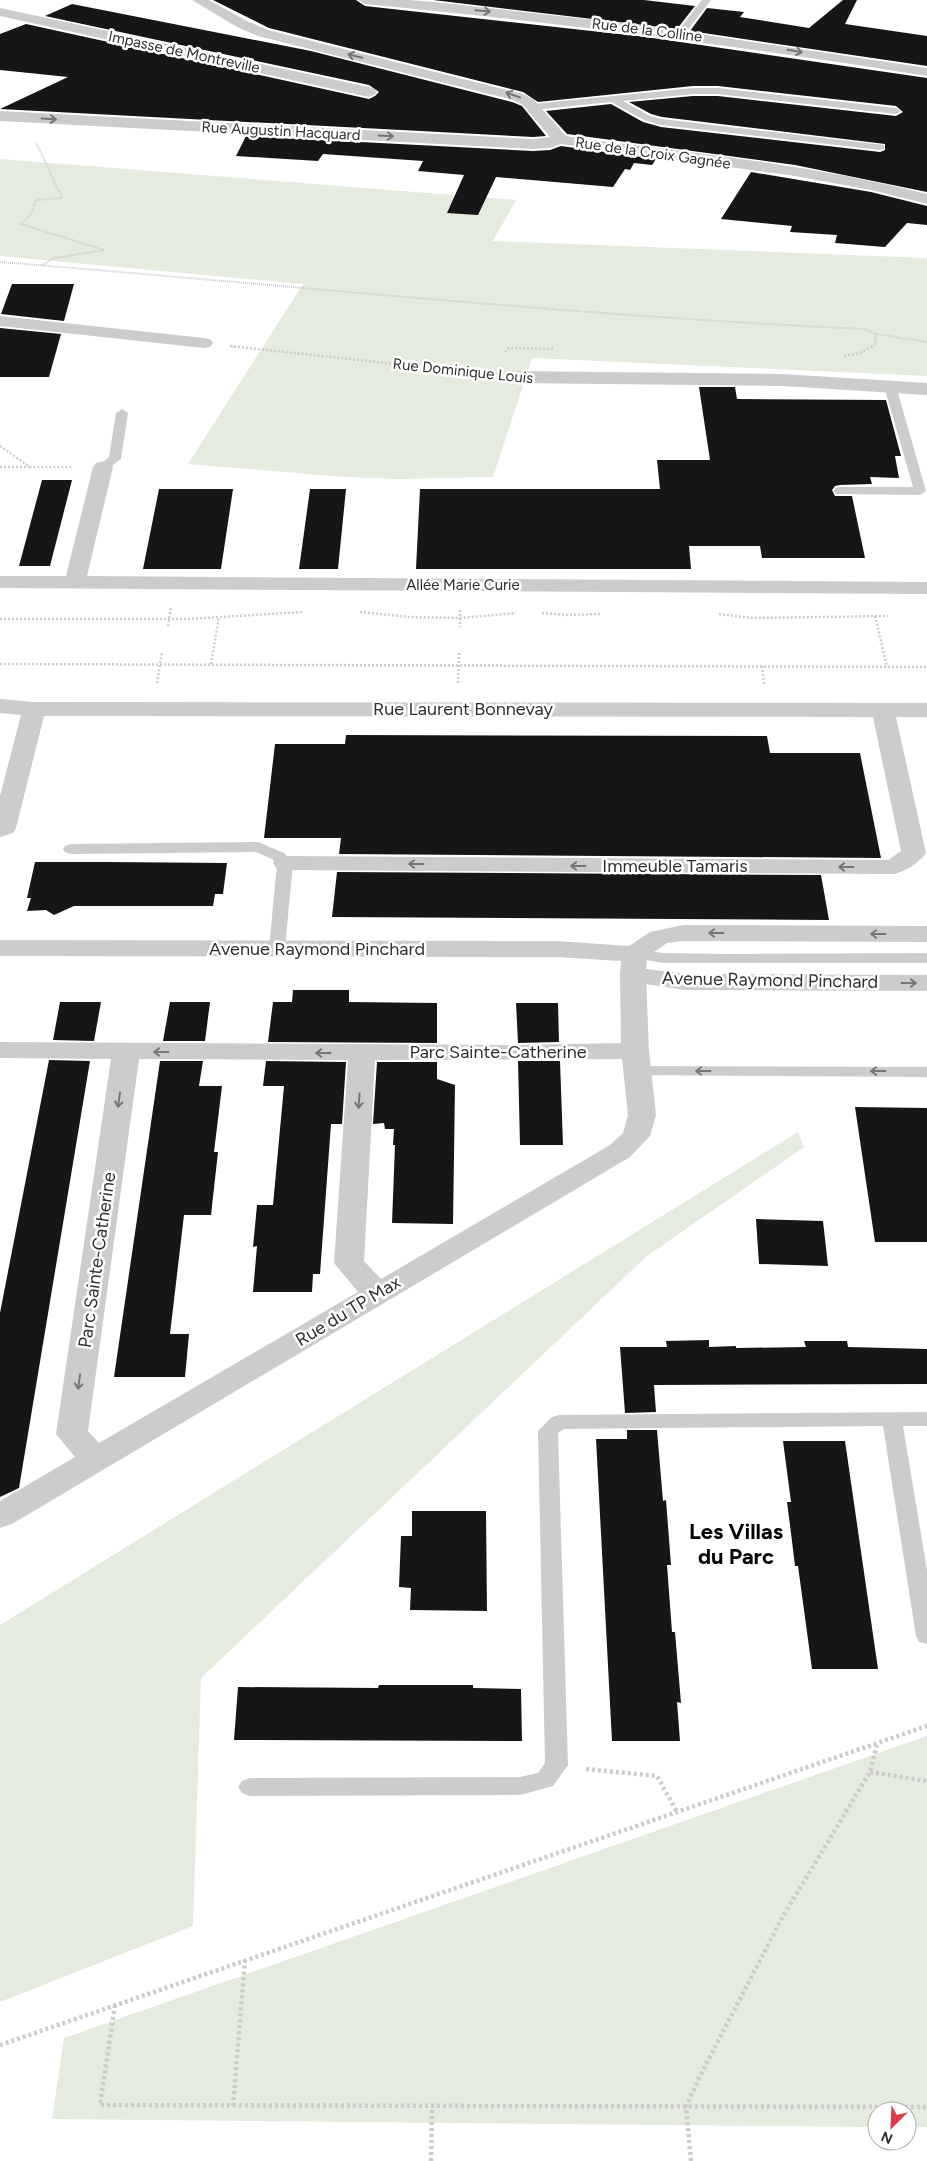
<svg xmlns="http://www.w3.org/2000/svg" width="927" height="2161" font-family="Figtree,sans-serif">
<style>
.green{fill:#e5ebde}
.building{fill:#161616}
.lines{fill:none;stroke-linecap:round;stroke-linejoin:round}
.path-far2{stroke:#ccc;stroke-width:2;stroke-dasharray:1 1;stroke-linecap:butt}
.path-far1{stroke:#ccc;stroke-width:2.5;stroke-dasharray:2 2;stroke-linecap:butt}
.path{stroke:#ccc;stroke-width:4.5;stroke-dasharray:3 3;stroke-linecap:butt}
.service{fill:#ccc;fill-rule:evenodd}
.minor{fill:#ccc;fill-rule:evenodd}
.tertiary{fill:#ccc;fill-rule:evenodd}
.oneway{stroke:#767676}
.labels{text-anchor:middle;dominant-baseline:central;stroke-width:5;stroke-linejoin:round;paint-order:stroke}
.far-street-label{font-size:15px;fill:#2f2f2f;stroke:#fff}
.street-label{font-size:18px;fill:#2f2f2f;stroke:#fff}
.near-neighbourhood-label{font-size:22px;font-weight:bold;fill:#000;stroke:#fff}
</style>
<rect width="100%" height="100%" fill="#fff"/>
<g class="green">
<polygon points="0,159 516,200 493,241 927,258 927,376 532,358 493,477 397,479 346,477 188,464 303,284 0,256"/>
<polygon points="798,1132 804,1147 647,1256 201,1678 193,1926 0,2002 0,1625"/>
<polygon points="927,1736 927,2127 907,2127 907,2111 877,2111 877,2127 52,2119 64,2038"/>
</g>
<g class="building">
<polygon points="213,0 356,0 365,6 646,37 927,78 927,192 795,165 567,134 546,111 611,104 643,122 661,127 880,152 885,150 885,144 662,117 651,114 629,102 693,96 718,96 896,116 903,112 896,106 718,86 693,86 538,102 523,92 269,28"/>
<polygon points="433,0 644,0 695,6 677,29"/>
<polygon points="843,0 857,0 845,24 927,36 927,66 690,31 707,8 744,12 740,17 809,28"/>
<polygon points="72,4 311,51 512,102 522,106 546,136 533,137 0,109 68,77 0,70 0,34 26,24 369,99 375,96 379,92 369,85 45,16"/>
<polygon points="246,136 533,151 550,150 561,146 656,159 652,165 634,163 630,170 625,169 613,187 496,177 478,215 447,213 464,175 418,171 423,161 323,154 318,161 236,156"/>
<polygon points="751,172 871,192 927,206 927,225 907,223 885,247 835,243 837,235 790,232 792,226 721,219"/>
<polygon points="12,284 74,284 64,321 1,314"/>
<polygon points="0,328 61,334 49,377 0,377"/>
<polygon points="699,387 735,387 737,399 886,400 901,456 895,456 899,478 870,477 872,484 840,485 835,486 832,490 835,496 852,496 865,558 762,558 760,546 689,546 691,569 416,569 420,489 660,489 657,460 710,460"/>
<polygon points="42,480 72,480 50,566 19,566"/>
<polygon points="159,489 233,489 221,569 143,569"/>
<polygon points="310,489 346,489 338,569 299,569"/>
<polygon points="346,735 767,736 770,753 860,753 881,858 339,854 341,838 264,838 275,744 345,744"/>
<polygon points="35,862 109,862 227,863 223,894 215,894 213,906 74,906 54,915 46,910 27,911 31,898 27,898"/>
<polygon points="337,872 821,875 829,920 332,917"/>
<polygon points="293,990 349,990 349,1002 437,1003 437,1043 268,1042 273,1002 292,1002"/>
<polygon points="60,1002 101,1002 94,1041 53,1040"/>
<polygon points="170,1002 210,1002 205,1041 163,1041"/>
<polygon points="516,1003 558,1003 559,1042 518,1043"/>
<polygon points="49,1060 90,1061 19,1488 0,1497 0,1313"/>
<polygon points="160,1061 203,1061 199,1086 222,1086 214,1152 218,1152 211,1215 184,1215 170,1334 189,1334 185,1377 114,1377"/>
<polygon points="266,1061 346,1062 342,1124 331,1124 320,1274 313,1274 312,1292 253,1292 257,1246 253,1247 257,1205 273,1205 284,1086 263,1086"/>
<polygon points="518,1061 560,1061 563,1145 520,1145"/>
<polygon points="377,1062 437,1062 437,1079 455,1085 453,1224 392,1223 395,1145 393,1145 394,1129 385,1129 384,1123 373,1124"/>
<polygon points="855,1107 927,1108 927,1242 875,1242"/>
<polygon points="756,1219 823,1221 828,1266 759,1264"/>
<polygon points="709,1340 709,1347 736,1346 736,1348 806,1347 804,1341 847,1341 848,1347 927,1349 927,1384 654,1385 656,1412 625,1413 620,1347 667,1347 666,1341"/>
<polygon points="627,1430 657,1430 663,1501 666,1500 671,1565 667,1565 672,1632 675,1632 681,1703 677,1702 680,1741 612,1741 596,1439 627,1439"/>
<polygon points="783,1441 845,1441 878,1669 812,1669 798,1566 795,1566 791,1533 787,1502 791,1502"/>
<polygon points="412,1511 486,1511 487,1611 410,1610 411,1588 399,1587 401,1536 412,1536"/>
<polygon points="379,1685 473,1685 473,1688 521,1689 522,1741 234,1740 238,1687 378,1688"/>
</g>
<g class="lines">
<g class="path-far2">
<polyline points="36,142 62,198 36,200 31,214 21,224 104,250 54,258 41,266"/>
<path d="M0,262c288,23 576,54 865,67l11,5 51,8"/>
<polyline points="230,346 236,347"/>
<polyline points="872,347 875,345 876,334"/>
</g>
<g class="path-far1">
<polyline points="230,346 487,374"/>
<polyline points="505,352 509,348 553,349"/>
<polyline points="844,356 860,353 874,345"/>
<polyline points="0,446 30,467 73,467"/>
<polyline points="0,467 29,467"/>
<polyline points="460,610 460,627"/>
<polyline points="360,612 409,617 460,618 516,613"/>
<polyline points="542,613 567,615 601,614"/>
<polyline points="719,614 752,618 888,616"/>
<polyline points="875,616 887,667"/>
<polyline points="0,619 189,619 302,612"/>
<polyline points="168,626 171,607"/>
<polyline points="0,664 927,667"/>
<polyline points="211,664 219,617"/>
<polyline points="762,666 764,684"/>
<polyline points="157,683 162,652"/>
<polyline points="458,683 459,653"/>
</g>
<g class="path">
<polyline points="586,1769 657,1776 677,1812"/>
<polyline points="870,1772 927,1781"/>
<polyline points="115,2005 100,2105 927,2107"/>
<polyline points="0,2045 927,1726"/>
<polyline points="233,2106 245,1960"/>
<polyline points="431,2161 432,2107"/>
<polyline points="691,2161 686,2107 699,2078 782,1918 870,1772 877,1745"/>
</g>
<g class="service">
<polygon points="702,0 711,0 683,36 677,36 677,32"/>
<polygon points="693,88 718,88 896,108 901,111 896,114 718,94 693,94 623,101 650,116 662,119 884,145 884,149 880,150 661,125 644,120 611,102 533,110 528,107 533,104"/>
<polygon points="890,382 896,386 926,491 920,495 835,494 834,491 835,488 840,487 913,487 884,386"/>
<polygon points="122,409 128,413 121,459 107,470 99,470 97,467 109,457 116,413"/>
<polygon points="258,842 284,853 293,863 285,948 283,951 271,951 269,948 277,864 272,859 256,852 71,854 65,852 63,849 65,846 71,844"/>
<polygon points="634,949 663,953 728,954 927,953 927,963 663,963 628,957 626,954 628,951"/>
<polygon points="636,1066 927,1067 927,1077 630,1075 627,1071 630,1067"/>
<polygon points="927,1412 927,1426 903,1426 927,1570 927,1644 919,1642 916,1636 883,1426 564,1429 558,1433 568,1765 553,1786 520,1795 250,1796 242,1793 238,1787 242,1781 250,1778 520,1777 538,1773 545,1763 538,1431 552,1417 559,1415"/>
</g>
<g class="minor">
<path d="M192,0h17l38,21 21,9 255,64 10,5 33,37 6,1c119,16 238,27 355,57v10l-56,-14 -76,-14 -234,-32 -11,4 -17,1 -533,-28v-10l533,28 17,-2 -27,-32 -10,-5 -255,-64 -21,-9z"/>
<path d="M358,0h51l26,2 211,24 281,42v8c-187,-30 -374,-54 -562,-72z"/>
<polygon points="0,8 369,87 374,89 377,92 374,95 369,97 0,16"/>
<polygon points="0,316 204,338 210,339 213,343 210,347 204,348 0,326"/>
<polygon points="513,371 782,374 927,383 927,395 782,386 513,383 506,381 504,377 506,373"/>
<polygon points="103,461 110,463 113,467 87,576 927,582 927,594 0,588 0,576 66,576 93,467 96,463"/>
<path d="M0,699l34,3 893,1v14h-31l30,136c-7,10 -20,18 -32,21l-609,-4 -9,-2 -3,-5 3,-5 9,-2 603,4 13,-9 -28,-134 -829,-1 -28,112 -3,5 -13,4v-41l21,-81 -21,-2z"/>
<path d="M633,967l9,2 4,6 3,76 7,64 -6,21 -20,21 -618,367 -12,4v-27l75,-44 -19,-23 55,-375 -111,-1v-16l515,3 106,-2 -1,-68 4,-6zM139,1059l209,1 -14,203 24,29 -259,151 -11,-12zM622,1059l6,56 -5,18 -13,12 -229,134 -17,-18 11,-201z"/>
</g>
<polygon class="tertiary" points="683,925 927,926 927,942 683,941 667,943 647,957 646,969 686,974 927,975 927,991 686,990 624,981 620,975 621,961 557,957 0,956 0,940 557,941 629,946 650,932"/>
</g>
<defs><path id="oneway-shaft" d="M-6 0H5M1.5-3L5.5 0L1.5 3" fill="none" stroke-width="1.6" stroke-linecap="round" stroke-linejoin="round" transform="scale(1.25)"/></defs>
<g class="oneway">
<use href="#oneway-shaft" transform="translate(483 11) rotate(5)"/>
<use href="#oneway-shaft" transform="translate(795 51) rotate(9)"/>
<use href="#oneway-shaft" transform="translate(355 56) rotate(-166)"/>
<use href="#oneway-shaft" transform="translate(513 95) rotate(-161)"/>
<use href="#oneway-shaft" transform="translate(49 119) rotate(3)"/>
<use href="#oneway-shaft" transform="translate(386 136) rotate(3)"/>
<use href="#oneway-shaft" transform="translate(416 864) rotate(-180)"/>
<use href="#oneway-shaft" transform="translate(578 866) rotate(-180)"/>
<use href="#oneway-shaft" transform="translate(846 867) rotate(180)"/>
<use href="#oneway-shaft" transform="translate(716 933) rotate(180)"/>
<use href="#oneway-shaft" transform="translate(878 934) rotate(-180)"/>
<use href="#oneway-shaft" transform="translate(909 983)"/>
<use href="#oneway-shaft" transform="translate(161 1052) rotate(-180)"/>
<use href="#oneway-shaft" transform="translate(323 1053) rotate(-180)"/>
<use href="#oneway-shaft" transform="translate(703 1071) rotate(180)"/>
<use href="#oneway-shaft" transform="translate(878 1071) rotate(-180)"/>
<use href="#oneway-shaft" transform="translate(119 1100) rotate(98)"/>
<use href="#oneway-shaft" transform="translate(359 1101) rotate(94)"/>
<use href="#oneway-shaft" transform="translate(79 1382) rotate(98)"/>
</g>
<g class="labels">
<g class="far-street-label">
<text transform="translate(647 30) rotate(7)">Rue de la Colline</text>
<text transform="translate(184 52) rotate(12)">Impasse de Montreville</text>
<text transform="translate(281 131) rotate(3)">Rue Augustin Hacquard</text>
<text transform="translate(653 153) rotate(8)">Rue de la Croix Gagnée</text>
<text transform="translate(463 371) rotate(6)">Rue Dominique Louis</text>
<text x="463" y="585">Allée Marie Curie</text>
</g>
<g class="street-label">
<text x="463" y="709">Rue Laurent Bonnevay</text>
<text x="675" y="866">Immeuble Tamaris</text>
<text x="317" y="949">Avenue Raymond Pinchard</text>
<text transform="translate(770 980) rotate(1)">Avenue Raymond Pinchard</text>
<text x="498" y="1052">Parc Sainte-Catherine</text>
<text transform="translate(97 1260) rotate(-82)">Parc Sainte-Catherine</text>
<text transform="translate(348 1311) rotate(-31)">Rue du TP Max</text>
</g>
<g class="near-neighbourhood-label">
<text x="736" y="1531">Les Villas<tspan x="736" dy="25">du Parc</tspan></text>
</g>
</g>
<g transform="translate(892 2126) rotate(204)"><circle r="24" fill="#ffffff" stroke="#acacac"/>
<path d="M0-4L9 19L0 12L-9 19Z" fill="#dd3a4c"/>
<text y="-8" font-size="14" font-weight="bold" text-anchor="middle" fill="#2f2f2f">N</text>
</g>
</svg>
